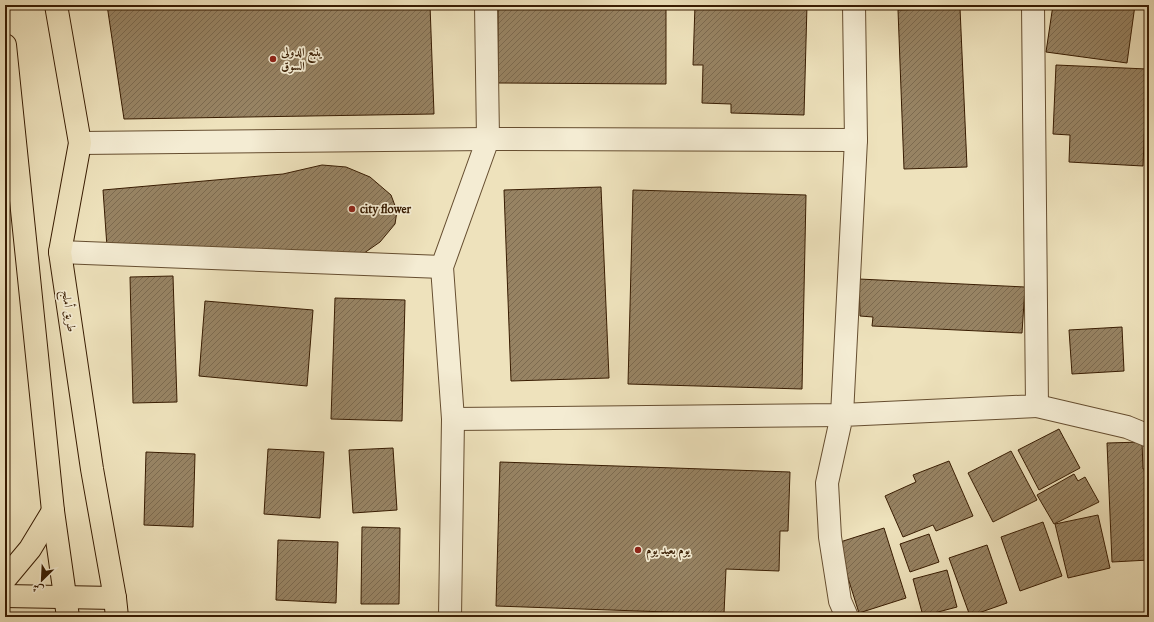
<svg xmlns="http://www.w3.org/2000/svg" width="1154" height="622" font-family="'IM FELL Great Primer',Amiri,serif">
<style>
.building{fill:url(#building-hatch);stroke:#381c02}
.lines{fill:none;stroke-linecap:round;stroke-linejoin:round}
.minor-casing{stroke:#664e30;stroke-width:24}
.major-casing{stroke:#381c02;stroke-width:24}
.highway-casing{stroke:#381c02;stroke-width:24}
.minor{stroke:#f4ecd3;stroke-width:22}
.major{stroke:#eee2bc;stroke-width:22}
.highway{stroke:#eee2bc;stroke-width:22}
.poi-dot{fill:#8f2418;stroke:#f4ecd3;stroke-width:1.5}
.labels{text-anchor:middle;dominant-baseline:central;stroke-width:3.5;stroke-linejoin:round;paint-order:stroke}
.poi-label{font-size:12px;font-weight:bold;fill:#381c02;stroke:#f4ecd3;text-anchor:start}
.street-label{font-size:12px;fill:#381c02;stroke:#f4ecd3}
</style>
<defs>
<pattern id="building-hatch" width="6" height="6" patternUnits="userSpaceOnUse"><rect width="6" height="6" fill="#978363"/><path d="M-1 1l2-2M0 6l6-6M5 7l2-2" fill="none" stroke="#7c6a4f"/></pattern>
</defs>
<rect width="100%" height="100%" fill="#eee2bc"/>
<filter id="stains"><feTurbulence type="fractalNoise" baseFrequency=".005" numOctaves="4"/><feColorMatrix values="0 0 0 0 .2 0 0 0 0 .09 0 0 0 0 .02 0 0 0 .5 -.17"/></filter>
<radialGradient id="worn" r=".72"><stop offset=".6" stop-color="#630" stop-opacity="0"/><stop offset="1" stop-color="#630" stop-opacity=".3"/></radialGradient>
<g class="building">
<polygon points="107,5 430,5 434,114 124,119"/>
<polygon points="498,5 666,5 666,84 498,83"/>
<polygon points="695,5 807,5 804,115 731,113 731,104 702,103 703,65 693,65"/>
<polygon points="1053,5 1135,5 1127,63 1046,52"/>
<polygon points="960,8 967,167 904,169 898,10"/>
<polygon points="1056,65 1147,69 1143,166 1069,162 1070,135 1053,134"/>
<polygon points="322,165 346,167 370,177 391,195 397,211 395,224 380,242 357,258 107,247 103,190 283,174"/>
<polygon points="601,187 609,378 511,381 504,190"/>
<polygon points="633,190 806,195 802,389 628,384"/>
<polygon points="1147,271 1149,271 1149,388 1145,388"/>
<polygon points="173,276 177,402 133,403 130,277"/>
<polygon points="859,279 1025,287 1022,333 872,326 873,317 860,316"/>
<polygon points="335,298 405,300 402,421 331,419"/>
<polygon points="205,301 313,310 307,386 199,376"/>
<polygon points="1122,327 1124,371 1072,374 1069,330"/>
<polygon points="1059,429 1080,468 1039,490 1018,450"/>
<polygon points="1142,442 1143,469 1149,469 1149,560 1112,562 1107,443"/>
<polygon points="393,448 397,510 353,513 349,450"/>
<polygon points="268,449 324,452 320,518 264,514"/>
<polygon points="1011,451 1037,500 993,522 968,473"/>
<polygon points="146,452 195,454 193,527 144,525"/>
<polygon points="949,461 973,516 936,531 933,525 903,537 885,496 916,482 913,475"/>
<polygon points="500,462 790,472 788,531 780,531 779,571 726,569 724,614 496,606"/>
<polygon points="1074,474 1078,481 1085,477 1099,502 1054,524 1037,495"/>
<polygon points="1098,515 1110,568 1068,578 1055,524"/>
<polygon points="1043,522 1062,576 1020,591 1001,537"/>
<polygon points="362,527 400,528 399,604 361,604"/>
<polygon points="884,528 906,598 859,613 837,543"/>
<polygon points="929,534 939,562 910,572 900,544"/>
<polygon points="278,540 338,542 336,603 276,600"/>
<polygon points="987,545 1007,603 970,616 949,558"/>
<polygon points="1149,567 1149,595 1148,595"/>
<polygon points="947,570 957,607 923,616 913,579"/>
</g>
<g class="lines">
<g class="minor-casing">
<g id="minor">
<polyline points="80,143 488,139 856,140"/>
<polyline points="60,252 442,267"/>
<polyline points="1037,406 1127,427 1149,436"/>
<polyline points="453,419 842,415 856,140 854,5"/>
<polyline points="450,617 453,419 442,267 488,139 486,5"/>
<polyline points="847,617 840,601 830,537 827,483 842,415 1037,406 1033,5"/>
</g>
</g>
<g class="major-casing">
<polyline id="major" points="5,596 115,598"/>
</g>
<g class="highway-casing">
<g id="highway">
<polyline points="56,5 80,143 60,252 92,469 115,598 117,617"/>
<polyline points="5,45 53,511 68,617"/>
<polyline points="5,579 30,549 53,511"/>
</g>
</g>
<use href="#minor" class="minor"/>
<use href="#major" class="major"/>
<use href="#highway" class="highway"/>
</g>
<g class="poi-dot">
<circle cx="273" cy="59" r="4"/>
<circle cx="352" cy="209" r="4"/>
<circle cx="638" cy="550" r="4"/>
</g>
<g class="labels">
<g class="poi-label">
<text x="281" y="52">ينبع الدولى<tspan x="281" dy="14">السوق</tspan></text>
<text x="360" y="209">city flower</text>
<text x="646" y="550">يوم بعيد يوم</text>
</g>
<g class="street-label">
<text transform="translate(69 311) rotate(82)">طريق أملج</text>
</g>
</g>
<rect width="1154" height="622" fill="none" stroke="#eee2bc" stroke-width="20"/>
<rect x="6" y="6" width="1142" height="610" fill="none" stroke="#381c02" stroke-width="2"/>
<rect x="10" y="10" width="1134" height="602" fill="none" stroke="#381c02"/>
<g transform="translate(42 580) rotate(204)" stroke="#f4ecd3" stroke-width="3" paint-order="stroke">
<path d="M0-3L7 15L0 10L-7 15Z" fill="#381c02"/>
<text y="-6" font-size="11" font-weight="bold" text-anchor="middle" fill="#381c02">ش</text>
</g>
<rect width="100%" height="100%" filter="url(#stains)"/>
<rect width="100%" height="100%" fill="url(#worn)"/>
</svg>
